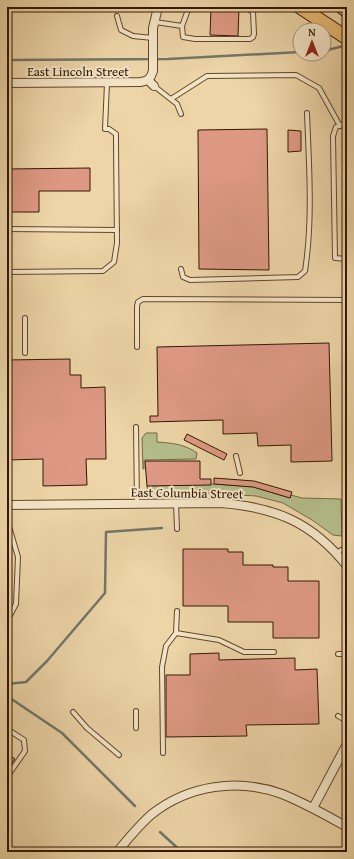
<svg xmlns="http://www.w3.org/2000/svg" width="354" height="859" font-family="'Gentium Book Plus',serif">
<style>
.green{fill:#b4be8b;stroke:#736b46}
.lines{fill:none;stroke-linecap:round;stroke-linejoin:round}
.stream{stroke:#71776a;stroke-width:2.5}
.building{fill:#de9984;stroke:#321800}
.service-casing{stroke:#61472a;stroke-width:6}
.minor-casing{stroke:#61472a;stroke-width:10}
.primary-casing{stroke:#321800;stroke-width:15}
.service{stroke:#f3e4c6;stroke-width:4}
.minor{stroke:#f3e4c6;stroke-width:8}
.primary{stroke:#e6ba74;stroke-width:13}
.labels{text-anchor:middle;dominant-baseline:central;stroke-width:4;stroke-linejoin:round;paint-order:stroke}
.street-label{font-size:13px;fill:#321800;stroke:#f3e4c6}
</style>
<rect width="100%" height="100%" fill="#edd5a8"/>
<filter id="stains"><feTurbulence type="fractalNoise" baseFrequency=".005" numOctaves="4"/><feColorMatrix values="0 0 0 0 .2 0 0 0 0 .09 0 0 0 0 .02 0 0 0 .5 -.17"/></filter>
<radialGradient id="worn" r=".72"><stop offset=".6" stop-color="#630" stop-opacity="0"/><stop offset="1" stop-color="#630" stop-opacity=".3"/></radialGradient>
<g class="green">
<path d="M146,433h11v9c14,1 28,2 40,11l-1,6 -52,1v9h-1l-1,-31z"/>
<polygon points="214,484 254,487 290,498 291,495 302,498 341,499 342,536 333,535 312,520 283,503 256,496 206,493 147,493 147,486"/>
</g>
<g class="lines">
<g class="stream">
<polyline points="324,51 347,45"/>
<polyline points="7,60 168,59 300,52"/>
<polyline points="7,684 26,682 47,661 105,593 106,532 162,528"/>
<polyline points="7,696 62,733 135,806"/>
<polyline points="160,832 182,852"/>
</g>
</g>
<g class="building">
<polygon points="211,8 239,8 238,36 210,35"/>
<polygon points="267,129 269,270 199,269 198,130"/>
<polygon points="288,130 301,131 301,151 288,152"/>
<polygon points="90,168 90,191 39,191 39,212 7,212 7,169"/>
<polygon points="329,343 332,461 291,462 291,445 258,446 257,433 223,434 223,420 150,422 150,416 158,416 157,347"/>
<polygon points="70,359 70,375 81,375 81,388 105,387 106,459 86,459 87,485 43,486 43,459 7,460 7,360"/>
<polygon points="187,434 227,454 224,460 184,440"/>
<polygon points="145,461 200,461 200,479 211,479 211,485 147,486"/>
<polygon points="214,478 254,481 292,492 290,498 253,487 214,484"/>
<polygon points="183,549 228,549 228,552 243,552 243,565 273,565 273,567 288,567 288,581 319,581 319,638 273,638 273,622 228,622 228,606 183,606"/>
<polygon points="219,653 219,660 295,658 295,670 317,669 319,724 246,725 247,736 166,737 166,675 190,675 190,654"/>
<polygon points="7,753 15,759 7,770"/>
</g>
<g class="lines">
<g class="service-casing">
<g id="service">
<polyline points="117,16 121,30 133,36 153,38"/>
<polyline points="155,22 182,26 183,37 195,39 250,39 253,37 254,34 253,12 245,7"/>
<polyline points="182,26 189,7"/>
<polyline points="154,86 177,104 181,114"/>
<polyline points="171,99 207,76 296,75 319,88 340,126"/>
<polyline points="347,124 344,124 336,127 333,136 335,258 347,259"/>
<polyline points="7,229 117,230"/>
<path d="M181,269l2,8 7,3 108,-3 7,-6c8,-52 4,-105 2,-158"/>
<polyline points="7,272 103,271 114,262 117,243 116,143 116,134 109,129 105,129 107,83"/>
<polyline points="25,318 25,353"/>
<polyline points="137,347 137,306 138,302 143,299 347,300"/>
<polyline points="136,427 137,503"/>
<polyline points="236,456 240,473"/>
<polyline points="176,503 177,529"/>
<polyline points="7,511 8,523 18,557 16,604 8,619 7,634"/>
<polyline points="336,553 347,547"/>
<polyline points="176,633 177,611"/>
<polyline points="338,654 347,654"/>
<polyline points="136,711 136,728"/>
<polyline points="73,712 87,728 119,755"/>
<polyline points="338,716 347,721"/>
<polyline points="7,729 24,740 25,751 7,777"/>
<polyline points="163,753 162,667 166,646 176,633 219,640 244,652 274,652"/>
</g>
</g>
<g class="minor-casing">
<g id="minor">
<polyline points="148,80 151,76 153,71 153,28 158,7"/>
<polyline points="148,80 154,86"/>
<polyline points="7,83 141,82 148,80"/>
<path d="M7,505l213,-2c55,4 92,19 127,63"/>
<polyline points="313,808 347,744"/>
<path d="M117,852c11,-13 22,-27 35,-38 37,-29 86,-36 130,-20 22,9 44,21 65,33"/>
</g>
</g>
<g class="primary-casing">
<g id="primary">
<polyline points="300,7 347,38"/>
<polyline points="342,7 347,11"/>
</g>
</g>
<use href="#service" class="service"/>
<use href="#minor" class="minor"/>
<use href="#primary" class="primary"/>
</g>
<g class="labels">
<g class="street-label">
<text x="78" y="71">East Lincoln Street</text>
<text transform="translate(187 493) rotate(1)">East Columbia Street</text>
</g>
</g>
<rect width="354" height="859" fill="none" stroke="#edd5a8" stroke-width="24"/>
<rect x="8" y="8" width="338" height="843" fill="none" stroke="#321800" stroke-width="2"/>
<rect x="12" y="12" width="330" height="835" fill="none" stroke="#321800"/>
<g transform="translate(312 42)"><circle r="19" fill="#f3e4c6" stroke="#a69277"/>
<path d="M0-3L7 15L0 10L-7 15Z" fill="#8f2418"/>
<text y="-6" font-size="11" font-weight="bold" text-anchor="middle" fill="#321800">N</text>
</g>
<rect width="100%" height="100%" filter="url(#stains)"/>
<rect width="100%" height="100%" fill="url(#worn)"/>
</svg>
